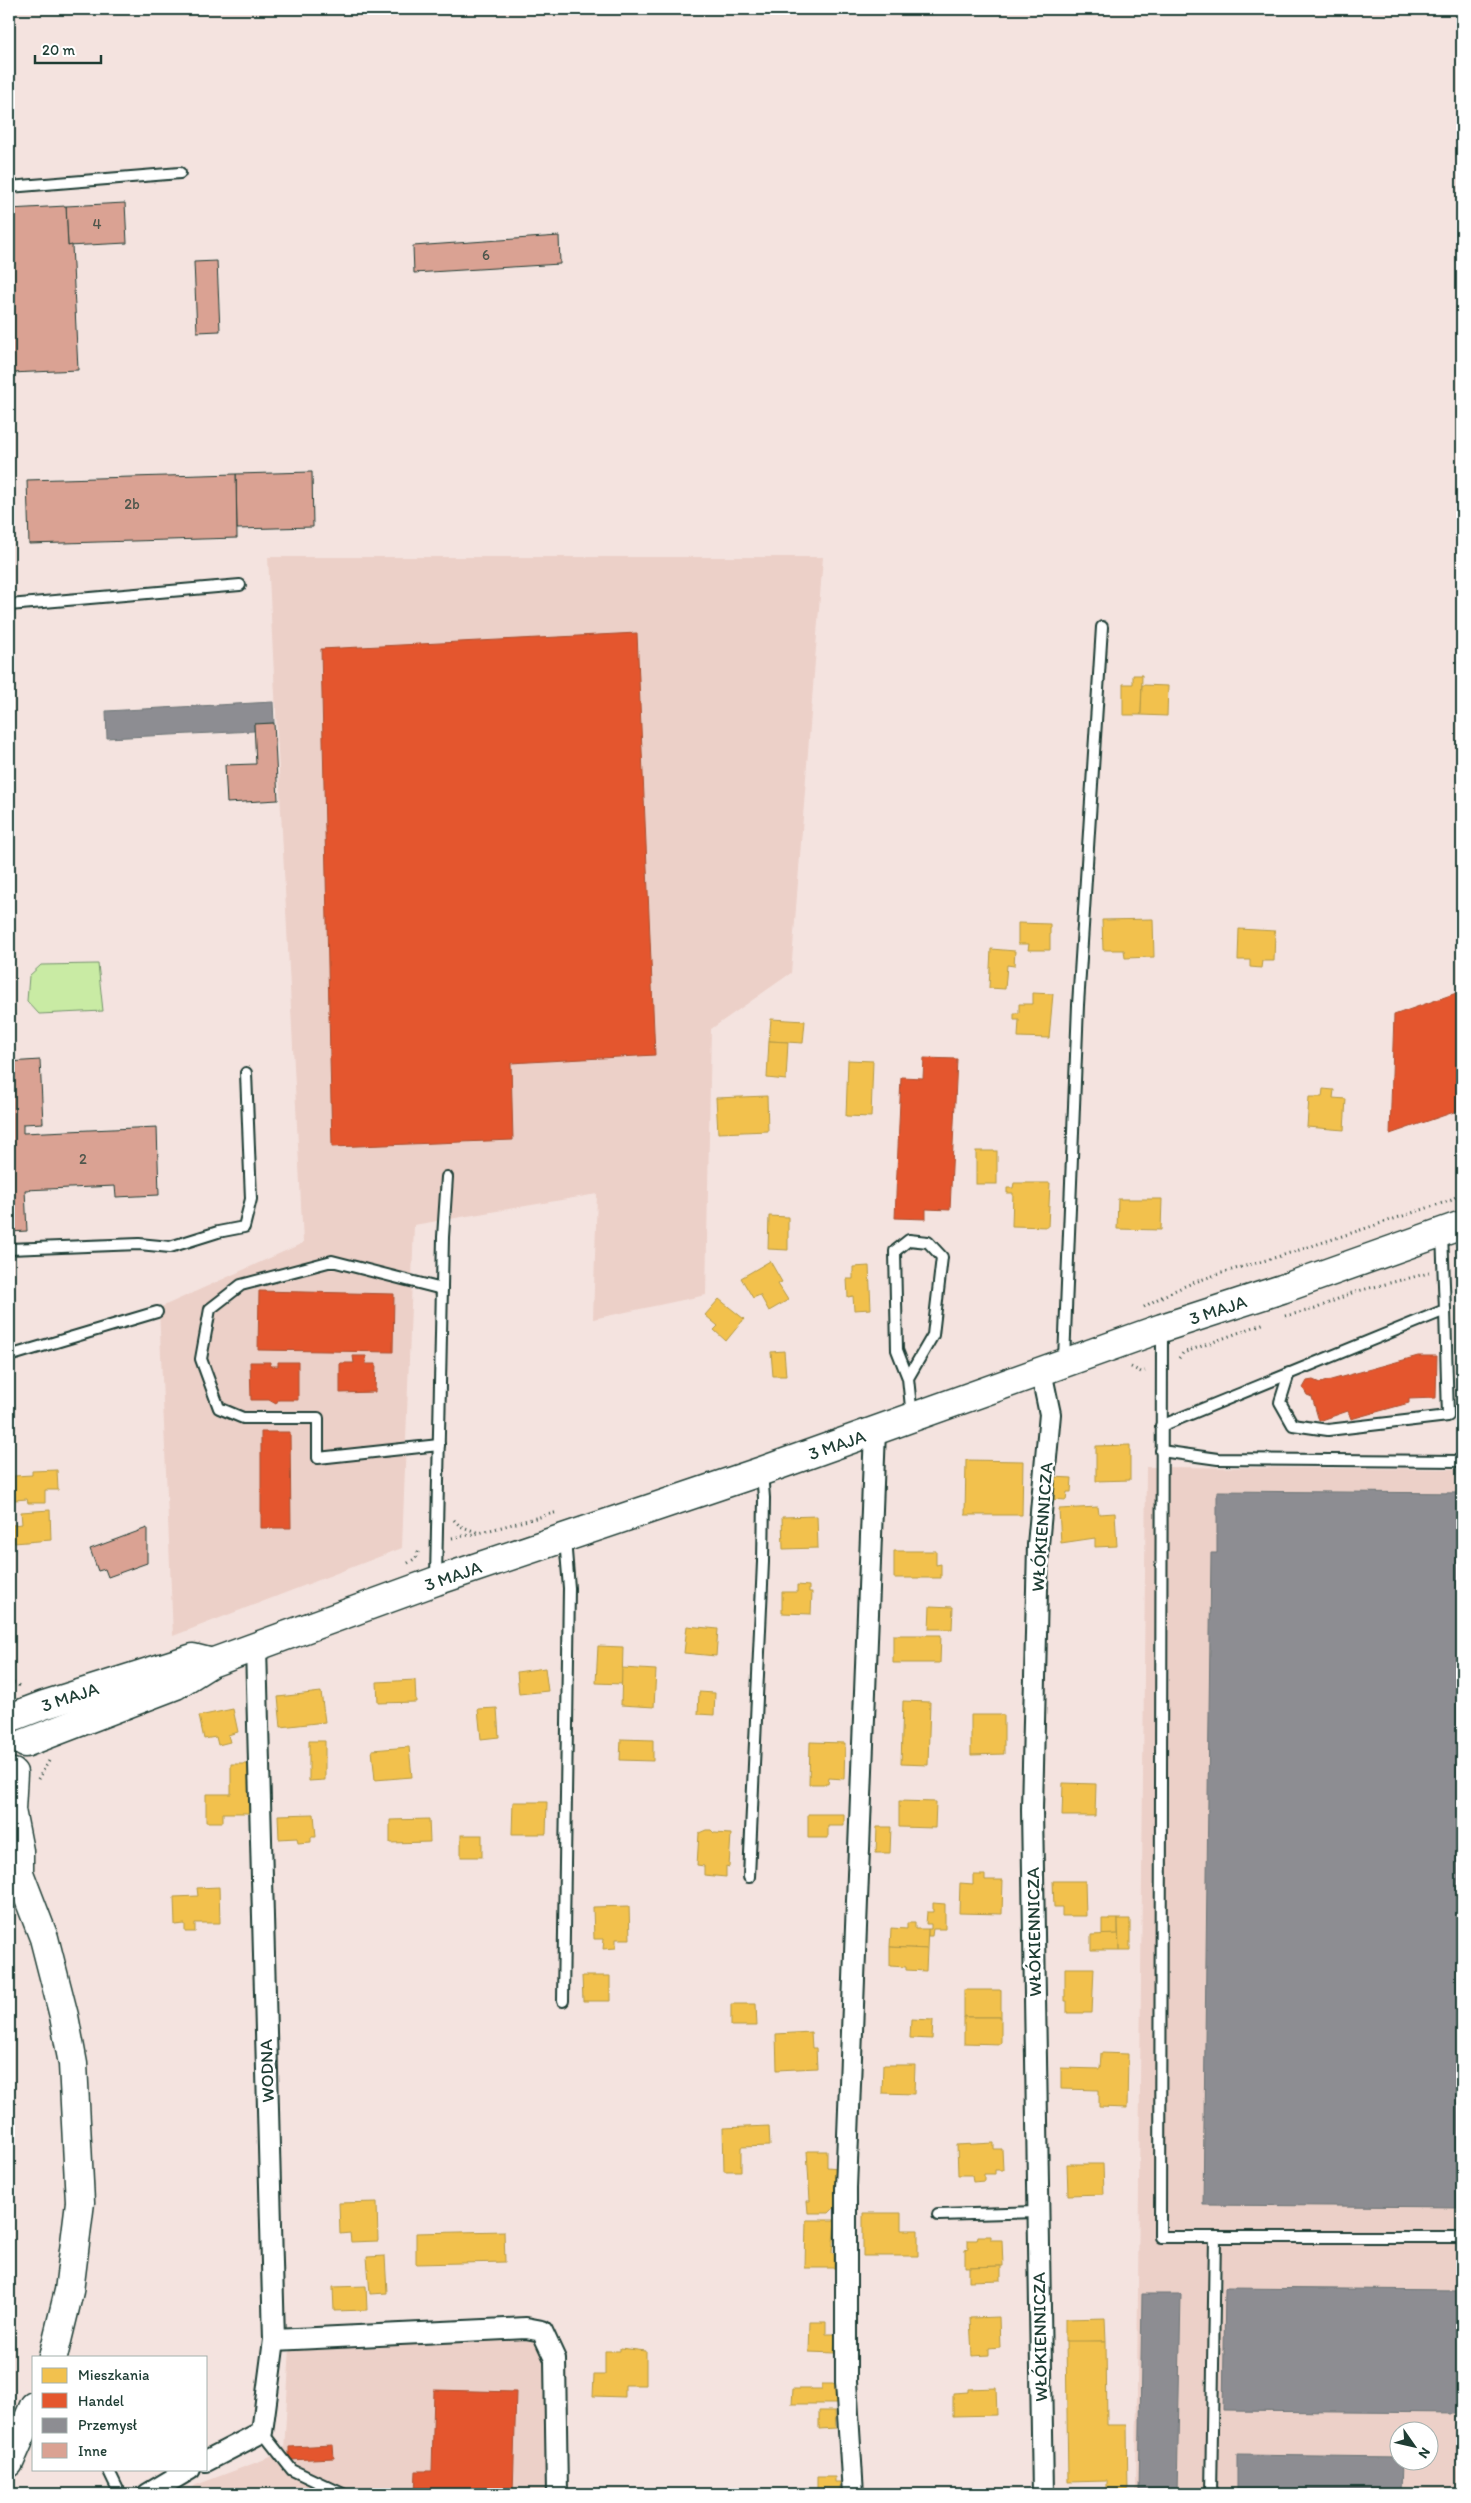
<svg xmlns="http://www.w3.org/2000/svg" width="1471" height="2503" font-family="Itim,sans-serif">
<style>
.built{fill:#ecd0c8;fill-rule:evenodd}
.green{fill:#c9eba4;stroke:#74946c}
.homes{fill:#f2c14e;stroke:#b39946}
.shops{fill:#e4572e;stroke:#a94f30}
.industry{fill:#8d8d92;stroke:#6c7576}
.building{fill:#daa293;stroke:#1f3d34}
.lines{fill:none;stroke-linecap:round;stroke-linejoin:round}
.lane-casing{stroke:#1f3d34;stroke-width:14}
.street-casing{stroke:#1f3d34;stroke-width:24}
.secondary-casing{stroke:#1f3d34;stroke-width:31}
.path{stroke:#1f3d34;stroke-width:3;stroke-dasharray:1 4;stroke-linecap:butt}
.lane{stroke:#fff;stroke-width:10}
.street{stroke:#fff;stroke-width:20}
.secondary{stroke:#fff;stroke-width:28}
.labels{text-anchor:middle;dominant-baseline:central;stroke-width:5;stroke-linejoin:round;paint-order:stroke}
.number-label{font-size:15px;fill:#4e564c}
.street-label{font-size:18px;fill:#1f3d34;stroke:#fff}
</style>
<rect width="100%" height="100%" fill="#f4e3df"/>
<filter id="ink" filterUnits="userSpaceOnUse"><feTurbulence type="fractalNoise" baseFrequency=".02" numOctaves="2"/><feDisplacementMap in="SourceGraphic" scale="10" xChannelSelector="R" yChannelSelector="G"/><feConvolveMatrix kernelMatrix="1 2 1 2 8 2 1 2 1" color-interpolation-filters="sRGB"/></filter>
<g filter="url(#ink)">
<g class="built">
<polygon points="268,557 823,557 791,973 711,1029 706,1295 593,1319 597,1194 414,1225 402,1548 173,1636 159,1308 303,1243"/>
<path d="M1146,1467l316,2v1025h-326zM1398,2430h30v30h-30z"/>
<polygon points="532,2335 543,2343 550,2368 545,2494 185,2494 196,2485 284,2452 290,2346"/>
</g>
<polygon class="green" points="98,964 103,1011 39,1014 27,1001 29,976 41,965"/>
<g class="homes">
<polygon points="1133,675 1142,675 1141,715 1123,715 1123,684 1133,684"/>
<polygon points="1142,685 1168,686 1167,716 1141,715"/>
<polygon points="1153,919 1154,957 1125,958 1124,950 1103,950 1102,920"/>
<polygon points="1018,923 1050,924 1050,950 1028,950 1029,944 1018,944"/>
<polygon points="1239,929 1275,931 1274,961 1262,961 1261,968 1250,967 1250,960 1238,960"/>
<polygon points="991,949 1015,951 1014,966 1007,965 1005,989 989,988"/>
<polygon points="1033,993 1053,994 1049,1038 1018,1037 1019,1020 1014,1020 1014,1013 1019,1013 1019,1004 1033,1004"/>
<polygon points="771,1019 805,1021 803,1043 769,1041"/>
<polygon points="769,1041 788,1042 786,1080 767,1078"/>
<polygon points="848,1060 873,1061 871,1117 846,1116"/>
<polygon points="1323,1089 1334,1090 1333,1098 1346,1099 1344,1130 1307,1127 1309,1097 1322,1097"/>
<polygon points="767,1096 768,1131 718,1133 716,1098"/>
<rect x="976" y="1151" width="21" height="33"/>
<polygon points="1014,1183 1050,1183 1048,1227 1012,1226 1013,1193 1007,1193 1007,1188 1013,1188"/>
<polygon points="1118,1199 1162,1199 1161,1230 1117,1229"/>
<polygon points="769,1216 788,1217 788,1250 768,1249"/>
<polygon points="770,1261 782,1282 778,1284 788,1300 769,1311 760,1295 753,1298 741,1278"/>
<polygon points="869,1266 871,1309 854,1310 853,1296 848,1297 847,1279 853,1279 853,1267"/>
<polygon points="719,1299 744,1319 726,1341 714,1330 718,1326 705,1315"/>
<polygon points="784,1351 786,1376 773,1376 771,1352"/>
<polygon points="1130,1445 1130,1480 1096,1481 1096,1446"/>
<polygon points="966,1460 1023,1461 1022,1515 965,1515"/>
<polygon points="57,1470 58,1490 45,1490 45,1503 28,1503 27,1499 15,1500 14,1476 32,1475 32,1471"/>
<polygon points="1053,1477 1072,1478 1071,1492 1067,1492 1066,1500 1050,1499"/>
<polygon points="1098,1507 1099,1514 1115,1513 1117,1546 1095,1547 1095,1538 1061,1543 1059,1509"/>
<polygon points="50,1510 51,1540 14,1543 12,1525 22,1524 21,1512"/>
<polygon points="817,1516 818,1548 783,1549 782,1517"/>
<polygon points="894,1551 936,1551 936,1565 941,1564 941,1578 894,1578"/>
<polygon points="797,1585 809,1586 809,1592 812,1592 811,1614 782,1613 782,1592 797,1592"/>
<polygon points="930,1606 953,1607 952,1629 929,1629"/>
<polygon points="687,1626 718,1629 716,1656 684,1653"/>
<polygon points="893,1635 941,1635 940,1663 893,1663"/>
<polygon points="598,1646 623,1647 622,1684 596,1683"/>
<polygon points="545,1668 548,1691 519,1694 517,1672"/>
<polygon points="622,1668 656,1670 654,1707 621,1705"/>
<polygon points="415,1680 416,1702 378,1703 377,1682"/>
<polygon points="321,1692 325,1722 281,1727 278,1697"/>
<polygon points="699,1692 715,1693 714,1715 698,1714"/>
<polygon points="903,1701 930,1702 928,1765 901,1764"/>
<polygon points="497,1708 499,1737 481,1739 478,1709"/>
<polygon points="233,1709 238,1732 228,1735 230,1742 218,1745 216,1737 204,1739 199,1716"/>
<polygon points="971,1715 1004,1715 1004,1754 971,1755"/>
<polygon points="621,1739 653,1740 653,1761 620,1760"/>
<polygon points="309,1741 325,1741 325,1780 309,1781"/>
<polygon points="810,1742 845,1743 844,1779 829,1778 828,1784 809,1784"/>
<polygon points="409,1747 412,1777 375,1780 372,1750"/>
<polygon points="231,1764 248,1764 249,1813 223,1813 223,1822 206,1822 206,1794 231,1794"/>
<polygon points="1063,1783 1096,1784 1095,1816 1062,1816"/>
<polygon points="899,1801 936,1802 935,1828 899,1827"/>
<polygon points="513,1802 547,1802 546,1834 512,1834"/>
<polygon points="314,1814 316,1837 311,1837 311,1842 298,1843 297,1838 279,1839 278,1815"/>
<polygon points="808,1814 844,1814 844,1826 828,1826 828,1838 808,1838"/>
<polygon points="429,1819 430,1842 390,1843 390,1820"/>
<polygon points="877,1827 891,1827 890,1853 876,1853"/>
<polygon points="706,1830 711,1830 714,1833 731,1834 729,1867 726,1866 726,1877 704,1875 704,1866 697,1865 699,1833"/>
<rect x="461" y="1835" width="21" height="22"/>
<polygon points="973,1875 985,1875 985,1880 1003,1880 1002,1914 959,1913 960,1883 973,1884"/>
<polygon points="1053,1881 1085,1881 1086,1916 1062,1916 1062,1907 1054,1907"/>
<polygon points="219,1887 220,1923 195,1923 195,1932 185,1932 185,1924 175,1925 174,1897 198,1896 197,1888"/>
<polygon points="933,1903 945,1904 945,1929 933,1929 932,1936 928,1936 928,1929 931,1929 931,1924 926,1924 927,1912 933,1912"/>
<polygon points="629,1906 630,1939 616,1939 616,1948 603,1949 604,1939 594,1939 593,1907"/>
<polygon points="1102,1919 1118,1919 1118,1934 1102,1935"/>
<polygon points="1118,1919 1130,1919 1130,1950 1119,1950"/>
<polygon points="907,1923 915,1923 915,1929 928,1929 927,1949 890,1947 891,1928 907,1929"/>
<polygon points="1118,1934 1119,1950 1091,1950 1091,1935"/>
<polygon points="890,1947 927,1949 926,1971 906,1970 906,1967 890,1966"/>
<polygon points="1065,1968 1094,1968 1092,2013 1067,2013 1067,2001 1065,2001"/>
<polygon points="582,1976 610,1976 610,2001 583,2001"/>
<rect x="964" y="1990" width="37" height="27"/>
<polygon points="731,2004 756,2004 757,2026 731,2026"/>
<polygon points="964,2017 1001,2017 1001,2044 964,2043"/>
<polygon points="911,2019 933,2020 932,2039 910,2038"/>
<polygon points="811,2032 812,2048 816,2048 817,2068 777,2070 776,2034"/>
<polygon points="1101,2053 1128,2054 1127,2108 1099,2107 1099,2090 1061,2089 1061,2068 1100,2069"/>
<polygon points="883,2065 915,2065 914,2094 882,2093"/>
<polygon points="769,2126 770,2146 741,2147 741,2171 724,2171 723,2128"/>
<polygon points="994,2143 994,2149 1002,2149 1003,2170 995,2170 995,2174 984,2174 984,2181 973,2182 972,2175 958,2175 957,2145"/>
<polygon points="807,2151 827,2151 827,2167 839,2168 839,2202 836,2202 836,2206 829,2213 808,2213 807,2201 810,2201"/>
<polygon points="1067,2164 1103,2164 1104,2194 1068,2195"/>
<polygon points="377,2202 378,2241 351,2242 350,2233 340,2234 339,2203"/>
<polygon points="863,2213 901,2213 901,2230 918,2230 918,2256 863,2256"/>
<polygon points="806,2220 835,2220 832,2253 834,2253 834,2268 805,2268"/>
<polygon points="504,2231 505,2262 416,2264 416,2233"/>
<polygon points="978,2236 991,2236 991,2240 1002,2240 1003,2266 965,2267 965,2250 968,2249 968,2240 977,2240"/>
<polygon points="385,2256 387,2293 370,2294 367,2257"/>
<polygon points="1001,2266 1001,2280 969,2281 969,2267"/>
<polygon points="366,2286 367,2310 334,2311 333,2287"/>
<polygon points="999,2317 1000,2347 989,2348 989,2355 972,2356 970,2318"/>
<polygon points="1105,2318 1106,2341 1065,2342 1065,2319"/>
<polygon points="810,2322 826,2322 826,2334 835,2334 834,2353 809,2352"/>
<polygon points="1066,2341 1106,2341 1107,2425 1127,2425 1128,2493 1107,2493 1107,2481 1068,2482"/>
<polygon points="620,2348 646,2351 646,2385 625,2385 625,2397 593,2396 594,2375 605,2375 605,2351 620,2351"/>
<polygon points="822,2384 838,2384 838,2404 792,2404 793,2389 822,2389"/>
<polygon points="996,2388 997,2415 953,2416 953,2393 968,2392 968,2389"/>
<polygon points="819,2411 835,2411 836,2428 819,2429"/>
<polygon points="817,2477 835,2477 835,2482 840,2482 840,2494 817,2494"/>
</g>
<g class="shops">
<polygon points="637,633 655,1055 511,1063 513,1140 332,1147 321,649"/>
<polygon points="1462,991 1457,1111 1390,1134 1394,1015"/>
<polygon points="924,1058 957,1059 950,1210 926,1209 926,1219 895,1218 901,1077 923,1078"/>
<polygon points="259,1291 394,1294 393,1352 258,1350"/>
<polygon points="353,1356 366,1356 366,1364 376,1364 375,1392 340,1393 340,1363 354,1363"/>
<polygon points="1418,1356 1437,1356 1436,1398 1409,1399 1409,1403 1351,1419 1348,1411 1319,1421 1312,1397 1307,1395 1303,1388 1307,1381 1313,1380 1320,1383"/>
<polygon points="250,1362 270,1362 270,1366 278,1366 278,1362 298,1362 298,1400 278,1400 276,1404 269,1400 251,1400"/>
<polygon points="261,1432 290,1432 291,1528 261,1528"/>
<polygon points="434,2390 516,2392 513,2494 415,2494 416,2471 432,2471"/>
<polygon points="333,2445 334,2458 289,2460 289,2447"/>
</g>
<g class="industry">
<polygon points="273,702 274,723 254,724 254,731 107,738 106,711"/>
<polygon points="1217,1491 1462,1493 1462,2207 1203,2205 1211,1553 1217,1553"/>
<polygon points="1225,2288 1462,2290 1462,2413 1223,2411"/>
<polygon points="1142,2294 1181,2294 1177,2494 1139,2494"/>
<polygon points="1237,2455 1398,2457 1398,2460 1402,2460 1401,2494 1237,2494"/>
</g>
<g class="building">
<polygon points="125,203 127,243 68,246 66,206"/>
<polygon points="66,206 68,246 72,245 78,370 11,373 9,209"/>
<polygon points="559,236 560,264 414,273 413,246"/>
<polygon points="217,261 220,331 197,332 194,262"/>
<polygon points="312,472 313,527 237,529 236,474"/>
<polygon points="236,474 237,538 29,544 27,480"/>
<polygon points="274,723 278,800 227,803 225,765 256,764 254,724"/>
<polygon points="40,1060 43,1123 23,1124 23,1133 157,1127 159,1195 116,1197 115,1186 25,1190 27,1231 9,1232 9,1062"/>
<polygon points="147,1528 147,1563 108,1577 105,1569 98,1571 90,1549"/>
</g>
<g class="lines">
<g class="lane-casing">
<g id="lane">
<polyline points="9,187 180,173"/>
<polyline points="9,605 240,585"/>
<polyline points="9,1249 139,1244 170,1247 218,1232 244,1227 251,1199 246,1073"/>
<polyline points="1162,1329 1160,2237 1462,2237"/>
<polyline points="9,1356 157,1312"/>
<polyline points="1064,1360 1078,1005 1102,627"/>
<polyline points="1289,1373 1280,1402 1293,1425 1328,1430 1448,1416 1445,1310"/>
<polyline points="908,1378 897,1350 895,1251 909,1240 928,1242 942,1257 933,1335 908,1378 912,1417"/>
<polyline points="1161,1426 1445,1310 1442,1234"/>
<polyline points="439,1445 318,1458 318,1418 243,1418 219,1408 201,1359 210,1309 241,1285 332,1261 442,1289"/>
<polyline points="1161,1451 1218,1459 1462,1461"/>
<polyline points="436,1578 443,1237 447,1177"/>
<polyline points="749,1877 763,1562 764,1498 762,1472"/>
<polyline points="563,2001 569,1588 565,1539"/>
<polyline points="938,2215 1038,2212"/>
<polyline points="262,2432 292,2470 343,2494"/>
<polyline points="108,2469 120,2494"/>
<polyline points="1211,2494 1215,2237"/>
</g>
</g>
<g class="street-casing">
<g id="street">
<polyline points="1041,1371 1050,1414 1038,1545 1032,1810 1043,2494"/>
<polyline points="274,2340 526,2328 542,2331 555,2359 557,2494"/>
<polyline points="206,2461 262,2432 274,2340 256,1647"/>
<polyline points="148,2494 190,2469"/>
<polyline points="853,2494 846,2382 846,2188 875,1431"/>
</g>
</g>
<g class="secondary-casing">
<g id="secondary">
<polyline points="15,1716 44,1705 193,1658 209,1662"/>
<polyline points="25,1743 176,1685 211,1663 436,1581 762,1471 1162,1328 1282,1289 1462,1225"/>
<polyline points="13,1773 11,1810 19,1851 19,1873 44,1938 64,2016 73,2064 80,2202 69,2291 53,2357"/>
<polyline points="9,2463 34,2406"/>
</g>
</g>
<g class="path">
<path d="M1144,1307c48,-30 96,-38 149,-55 53,-17 106,-35 159,-52l10,-8"/>
<polyline points="1285,1316 1315,1309 1354,1292 1429,1273"/>
<polyline points="1179,1358 1183,1353 1265,1323"/>
<polyline points="1131,1367 1141,1372 1145,1371"/>
<polyline points="454,1520 460,1526 479,1533"/>
<polyline points="452,1538 479,1533 558,1512"/>
<polyline points="408,1563 416,1558 419,1549"/>
<polyline points="9,1681 22,1687"/>
<polyline points="38,1779 49,1761"/>
</g>
<use href="#lane" class="lane"/>
<use href="#street" class="street"/>
<use href="#secondary" class="secondary"/>
</g>
</g>
<g class="labels">
<g class="number-label">
<text x="97" y="224">4</text>
<text x="486" y="255">6</text>
<text x="132" y="504">2b</text>
<text x="83" y="1159">2</text>
</g>
<g class="street-label">
<text transform="translate(1218 1310) rotate(-18)">3 MAJA</text>
<text transform="translate(837 1445) rotate(-19)">3 MAJA</text>
<text transform="translate(1042 1527) rotate(-86)">WŁÓKIENNICZA</text>
<text transform="translate(453 1576) rotate(-19)">3 MAJA</text>
<text transform="translate(70 1697) rotate(-18)">3 MAJA</text>
<text transform="translate(1034 1932) rotate(-91)">WŁÓKIENNICZA</text>
<text transform="translate(267 2071) rotate(-92)">WODNA</text>
<text transform="translate(1040 2337) rotate(-91)">WŁÓKIENNICZA</text>
</g>
</g>
<rect width="1471" height="2503" fill="none" stroke="#fff" stroke-width="30"/>
<rect x="15" y="15" width="1441" height="2473" fill="none" stroke="#1f3d34" stroke-width="2" filter="url(#ink)"/>
<rect x="32" y="2356" width="175" height="115" fill="#ffffff" stroke="#a5b1ae"/>
<rect x="42" y="2368" width="25" height="15" fill="#f2c14e" stroke="#a5b1ae"/>
<text x="78" y="2380" font-size="15" fill="#1f3d34">Mieszkania</text>
<rect x="42" y="2393" width="25" height="15" fill="#e4572e" stroke="#a5b1ae"/>
<text x="78" y="2406" font-size="15" fill="#1f3d34">Handel</text>
<rect x="42" y="2418" width="25" height="15" fill="#8d8d92" stroke="#a5b1ae"/>
<text x="78" y="2430" font-size="15" fill="#1f3d34">Przemysł</text>
<rect x="42" y="2443" width="25" height="15" fill="#daa293" stroke="#a5b1ae"/>
<text x="78" y="2456" font-size="15" fill="#1f3d34">Inne</text>
<g transform="translate(1414 2446) rotate(124)"><circle r="24" fill="#ffffff" stroke="#a5b1ae"/>
<path d="M0-4L9 19L0 12L-9 19Z" fill="#1f3d34"/>
<text y="-8" font-size="14" font-weight="bold" text-anchor="middle" fill="#1f3d34">N</text>
</g>
<path d="M35 55v8h66v-8" fill="none" stroke="#1f3d34" stroke-width="2.5"/>
<text x="42" y="55" font-size="15" fill="#1f3d34" stroke="#ffffff" stroke-width="4" paint-order="stroke">20 m</text>
</svg>
